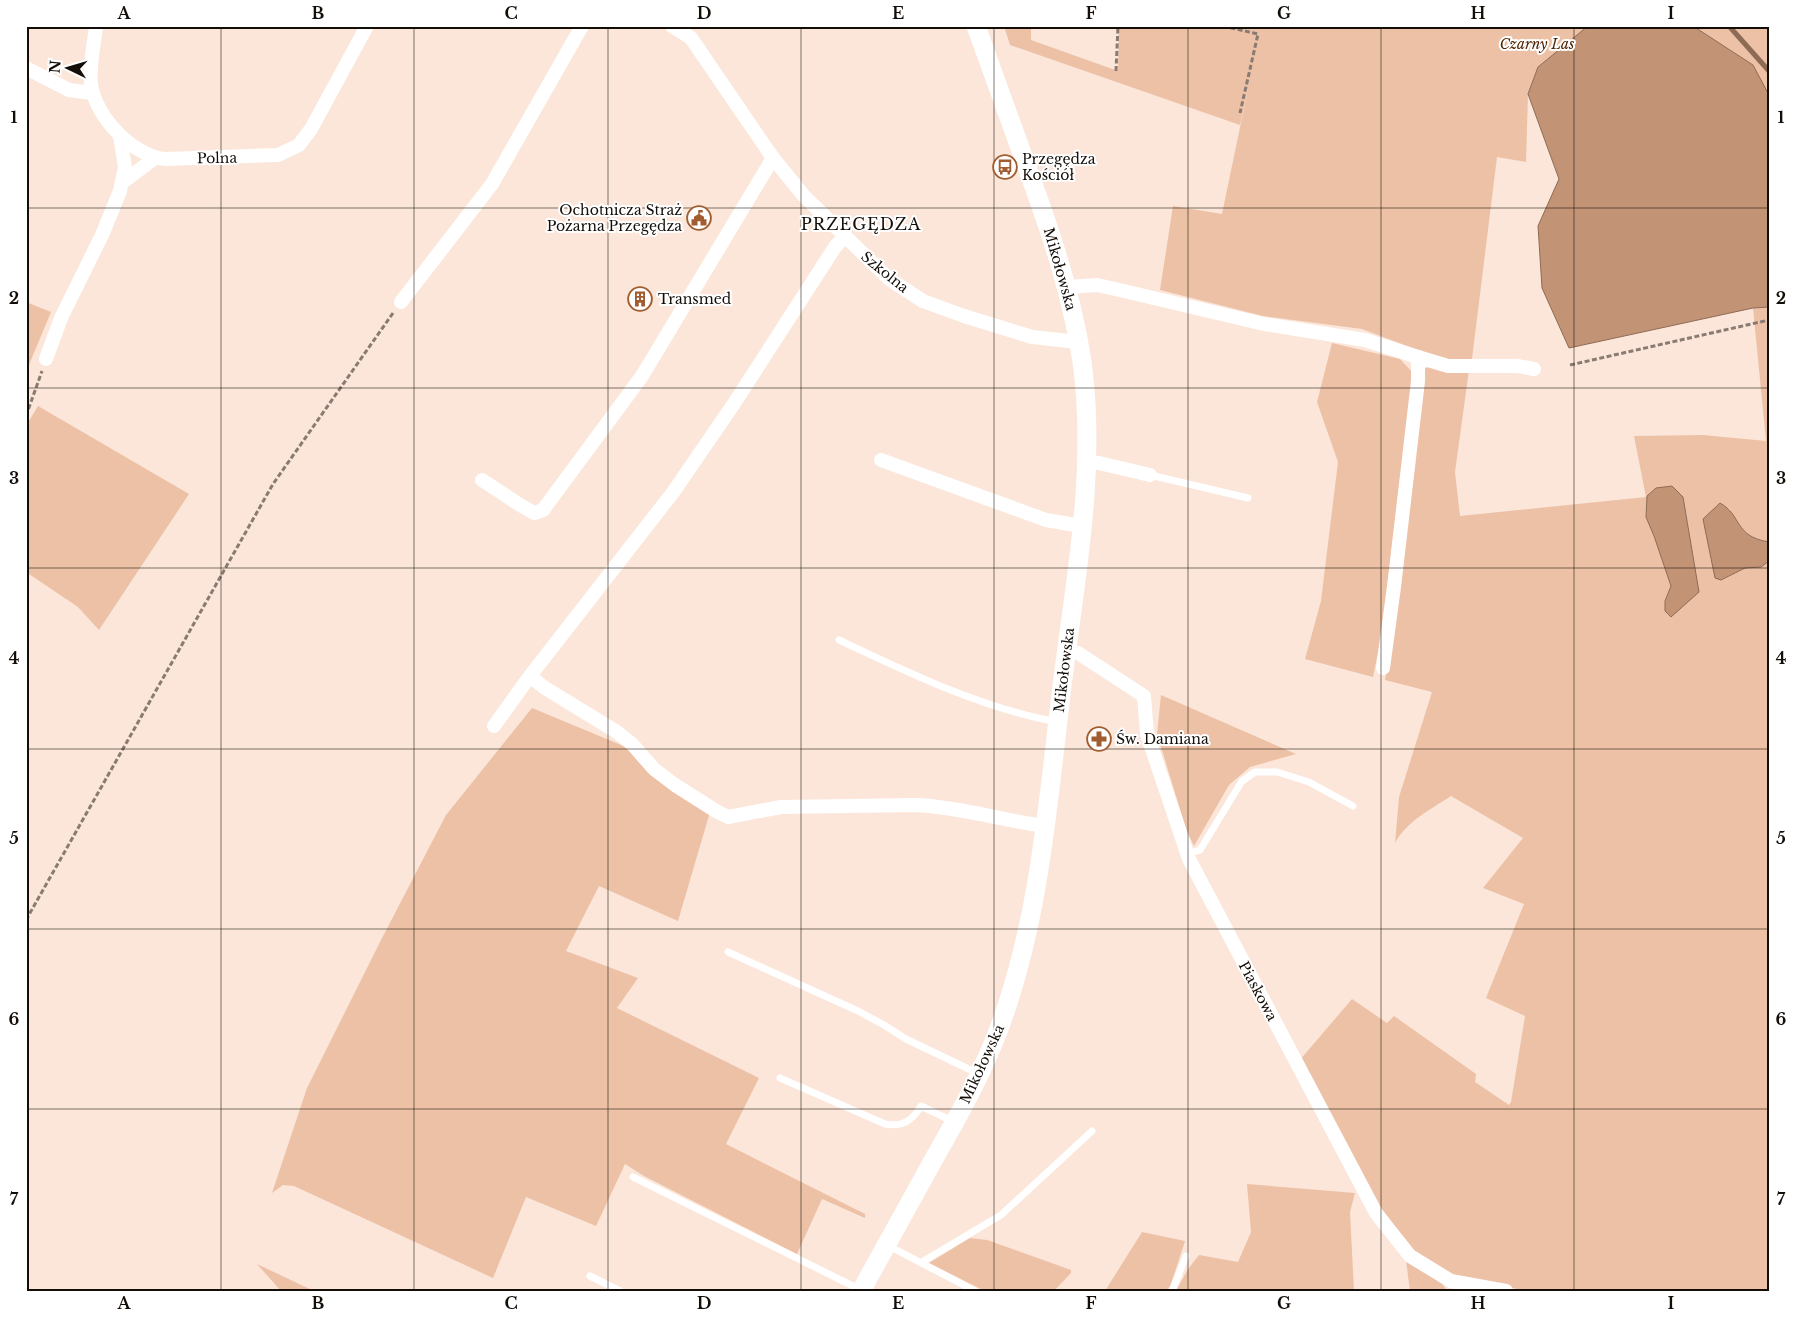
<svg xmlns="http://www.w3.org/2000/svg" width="1795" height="1317" font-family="'Libre Baskerville',serif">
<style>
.green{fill:#edc1a6;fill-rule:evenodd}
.water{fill:#c39376;stroke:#8e6b55}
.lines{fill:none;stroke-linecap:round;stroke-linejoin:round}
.stream{stroke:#8e6b55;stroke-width:5}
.path{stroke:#897b72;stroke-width:3;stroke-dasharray:5 2.5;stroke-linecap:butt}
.lane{stroke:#fff;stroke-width:7}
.street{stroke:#fff;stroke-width:14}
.secondary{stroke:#fff;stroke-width:19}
.grid{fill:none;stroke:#140e09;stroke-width:1;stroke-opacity:0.55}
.labels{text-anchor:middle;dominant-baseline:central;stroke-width:4;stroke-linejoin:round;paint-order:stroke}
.park-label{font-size:14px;font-style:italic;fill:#4e2200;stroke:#fff}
.street-label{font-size:14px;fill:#140e09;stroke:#fff}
.poi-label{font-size:14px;fill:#140e09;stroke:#fff;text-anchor:start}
.quarter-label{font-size:16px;letter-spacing:1px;fill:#140e09;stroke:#fff}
.neatline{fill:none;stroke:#140e09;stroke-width:2}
.grid-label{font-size:16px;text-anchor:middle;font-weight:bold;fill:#140e09}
</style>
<rect width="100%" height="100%" fill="#fbe6d9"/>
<g class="green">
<polygon points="1004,26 1031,26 1031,40 1118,71 1119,26 1588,26 1538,67 1528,94 1526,162 1497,157 1471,367 1431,355 1362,329 1263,316 1160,290 1173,206 1222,214 1249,84 1240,125 1010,45"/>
<polygon points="1693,26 1769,26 1769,95 1753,65"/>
<polygon points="26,302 51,312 26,372"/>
<path d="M1769,307v235c-22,-4 -31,-14 -40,-34l-8,72 24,-12 16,-1 8,-6v728l-24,2h-214l-26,-4 -50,-11 -43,-27 -32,-42 -81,-146 53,-62 35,24 7,-7 82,58 -1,8 34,23 2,-3 14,-86 -39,-18 38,-94 -41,-16 40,-50 -72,-42c-20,13 -45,26 -56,47l4,-46 33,-105 -47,-12 14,-99 24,-212 9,-3 37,4 -14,102 5,44 186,-19 -12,-61 69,-1 63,6 -13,-133zM1646,517l45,82 -26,2 6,-15 -17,-50z"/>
<polygon points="1332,343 1400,359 1413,373 1381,637 1373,677 1305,659 1321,601 1338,462 1317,402"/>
<polygon points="38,406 189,494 99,630 78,607 26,572 26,426"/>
<polygon points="1161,695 1296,754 1250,767 1229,785 1194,846 1186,829 1157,734"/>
<polygon points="532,708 626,747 710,812 678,921 599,886 566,951 638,978 617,1008 759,1078 726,1144 865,1214 865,1218 822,1199 797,1254 644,1176 625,1164 596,1226 526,1197 493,1278 294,1186 283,1185 272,1193 307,1088 381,940 446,815"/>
<polygon points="1247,1184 1355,1193 1350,1212 1354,1291 1176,1291 1188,1269 1199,1255 1238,1262 1251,1232"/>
<polygon points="1142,1232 1185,1241 1171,1284 1167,1291 1105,1291"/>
<polygon points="970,1238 987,1240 1071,1270 1071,1273 1054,1291 985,1291 929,1263"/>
<polygon points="1406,1260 1440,1280 1447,1291 1410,1291"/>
<polygon points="257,1264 314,1291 281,1291"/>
</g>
<g class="water">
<polygon points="1588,26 1693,26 1753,65 1769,95 1769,307 1753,308 1569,348 1542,288 1538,226 1559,179 1528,94 1538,67"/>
<polygon points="1672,486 1683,497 1699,592 1671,617 1665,611 1665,601 1671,586 1654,536 1646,517 1647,496 1656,488"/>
<path d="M1720,503c23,13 13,33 49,39v19l-8,6 -16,1 -24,12 -6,-2 -12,-59z"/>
</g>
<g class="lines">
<polyline class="stream" points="1729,26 1769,71"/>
<g class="path">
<polyline points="1223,26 1258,34 1240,113"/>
<polyline points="1116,71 1118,26"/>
<polyline points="1570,365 1769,320"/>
<polyline points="26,416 42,371"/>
<polyline points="26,920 273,484 393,313"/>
</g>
<g class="lane">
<polyline points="1150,475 1248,498"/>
<path d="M839,640c70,33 142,68 218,82"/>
<polyline points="1188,854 1200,850 1242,781 1255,772 1277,772 1309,782 1353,806"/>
<polyline points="728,952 858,1011 884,1025 906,1039 979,1074"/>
<path d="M780,1078l105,46c18,3 27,-3 36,-18l33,16"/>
<polyline points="633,1177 861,1290"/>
<polyline points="887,1245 975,1291"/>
<polyline points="922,1262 1001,1215 1092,1131"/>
<polyline points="590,1276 620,1291"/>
<polyline points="1172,1291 1186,1256"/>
</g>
<g class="street">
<path d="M96,26c-2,19 -7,40 -5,58 4,33 43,73 75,75l112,-4 21,-10 12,-16 56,-103"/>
<polyline points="672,26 691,38 773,158 804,196 889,279 923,301 964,316 1032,337 1078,342"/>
<polyline points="26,68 69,90 92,93"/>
<polyline points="123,182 155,158"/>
<path d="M844,237l-9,10 -100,155 -61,89 -144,185 15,12 72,44 15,12 22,25 21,16 41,26 12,6 53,-10 135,-2c43,2 86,15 128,21"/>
<polyline points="1067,287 1097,285 1111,288 1264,324 1365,340 1418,357 1418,381 1394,587 1383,668"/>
<polyline points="401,302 492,184 582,26"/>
<polyline points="1418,357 1448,366 1518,366 1534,369"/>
<polyline points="46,359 61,318 102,235 120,191 125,167 120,136"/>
<polyline points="881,460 1046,520 1081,526"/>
<polyline points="1086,463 1099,463 1150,475"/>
<polyline points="482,480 520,505 534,513 543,510 642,376 773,158"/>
<polyline points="1066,651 1078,653 1144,696 1147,734 1189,859 1376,1213 1410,1256 1451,1281 1506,1291"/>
<polyline points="494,726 530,676"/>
</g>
<path class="secondary" d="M861,1291c25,-45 49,-89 74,-134 24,-42 48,-85 65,-131 40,-109 48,-225 62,-340 13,-106 35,-216 20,-324 -10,-67 -31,-129 -54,-192 -17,-48 -35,-96 -52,-144"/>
</g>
<path class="grid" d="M221,26v1265M414,26v1265M608,26v1265M801,26v1265M994,26v1265M1188,26v1265M1381,26v1265M1574,26v1265M26,208h1743M26,388h1743M26,568h1743M26,749h1743M26,929h1743M26,1109h1743"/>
<defs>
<g id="bus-ring" transform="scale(1.25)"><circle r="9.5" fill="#fff" stroke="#a15d2f" stroke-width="1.5"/><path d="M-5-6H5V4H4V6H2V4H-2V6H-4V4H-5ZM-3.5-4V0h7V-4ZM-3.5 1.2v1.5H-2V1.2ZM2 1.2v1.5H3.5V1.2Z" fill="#a15d2f"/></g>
<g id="civic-ring" transform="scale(1.25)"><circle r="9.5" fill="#fff" stroke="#a15d2f" stroke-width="1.5"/><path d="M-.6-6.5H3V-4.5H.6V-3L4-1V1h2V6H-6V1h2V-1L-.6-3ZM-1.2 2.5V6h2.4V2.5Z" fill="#a15d2f"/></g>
<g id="building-ring" transform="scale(1.25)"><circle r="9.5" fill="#fff" stroke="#a15d2f" stroke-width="1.5"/><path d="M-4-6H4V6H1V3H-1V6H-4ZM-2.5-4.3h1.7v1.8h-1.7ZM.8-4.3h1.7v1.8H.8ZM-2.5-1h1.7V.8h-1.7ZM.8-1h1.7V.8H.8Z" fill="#a15d2f"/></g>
<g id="pharmacy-ring" transform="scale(1.25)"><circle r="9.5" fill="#fff" stroke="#a15d2f" stroke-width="1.5"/><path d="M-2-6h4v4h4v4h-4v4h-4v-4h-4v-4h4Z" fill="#a15d2f"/></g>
</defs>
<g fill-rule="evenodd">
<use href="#bus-ring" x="1005" y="167"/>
<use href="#civic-ring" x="699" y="218"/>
<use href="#building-ring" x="640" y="299"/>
<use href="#pharmacy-ring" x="1099" y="739"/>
</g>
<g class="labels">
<g class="park-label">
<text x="1537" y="44">Czarny Las</text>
</g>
<g class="street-label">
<text transform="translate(217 158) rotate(-1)">Polna</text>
<text transform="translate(1060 269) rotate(74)">Mikołowska</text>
<text transform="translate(885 272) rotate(39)">Szkolna</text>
<text transform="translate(1064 670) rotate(-83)">Mikołowska</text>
<text transform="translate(1258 991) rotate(62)">Piaskowa</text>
<text transform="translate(982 1064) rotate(-65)">Mikołowska</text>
</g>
<g class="poi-label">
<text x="1022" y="159">Przegędza<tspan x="1022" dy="16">Kościół</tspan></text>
<text x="682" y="210" text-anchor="end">Ochotnicza Straż<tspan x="682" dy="16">Pożarna Przegędza</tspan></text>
<text x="658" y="299">Transmed</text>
<text x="1116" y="739">Św. Damiana</text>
</g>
<g class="quarter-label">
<text x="861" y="224">PRZEGĘDZA</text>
</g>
</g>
<rect width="1795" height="1317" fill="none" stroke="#ffffff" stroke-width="55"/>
<g transform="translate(68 68) rotate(275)" stroke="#ffffff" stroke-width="4" paint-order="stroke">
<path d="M0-4L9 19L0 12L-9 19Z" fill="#140e09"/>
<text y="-8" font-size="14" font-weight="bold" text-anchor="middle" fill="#140e09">N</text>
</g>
<rect x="28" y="28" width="1740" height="1262" class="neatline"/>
<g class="grid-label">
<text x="124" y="19">A</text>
<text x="318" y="19">B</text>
<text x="511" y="19">C</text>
<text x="704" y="19">D</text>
<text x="898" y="19">E</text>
<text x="1091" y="19">F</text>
<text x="1284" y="19">G</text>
<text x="1478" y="19">H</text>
<text x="1671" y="19">I</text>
<text x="14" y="123">1</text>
<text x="1781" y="123">1</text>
<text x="14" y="304">2</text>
<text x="1781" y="304">2</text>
<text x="14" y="484">3</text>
<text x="1781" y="484">3</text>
<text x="14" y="664">4</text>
<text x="1781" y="664">4</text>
<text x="14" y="844">5</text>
<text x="1781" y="844">5</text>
<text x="14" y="1025">6</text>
<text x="1781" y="1025">6</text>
<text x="14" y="1205">7</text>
<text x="1781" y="1205">7</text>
<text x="124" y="1309">A</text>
<text x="318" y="1309">B</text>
<text x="511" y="1309">C</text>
<text x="704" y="1309">D</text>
<text x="898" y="1309">E</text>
<text x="1091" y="1309">F</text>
<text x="1284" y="1309">G</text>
<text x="1478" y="1309">H</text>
<text x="1671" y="1309">I</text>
</g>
</svg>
